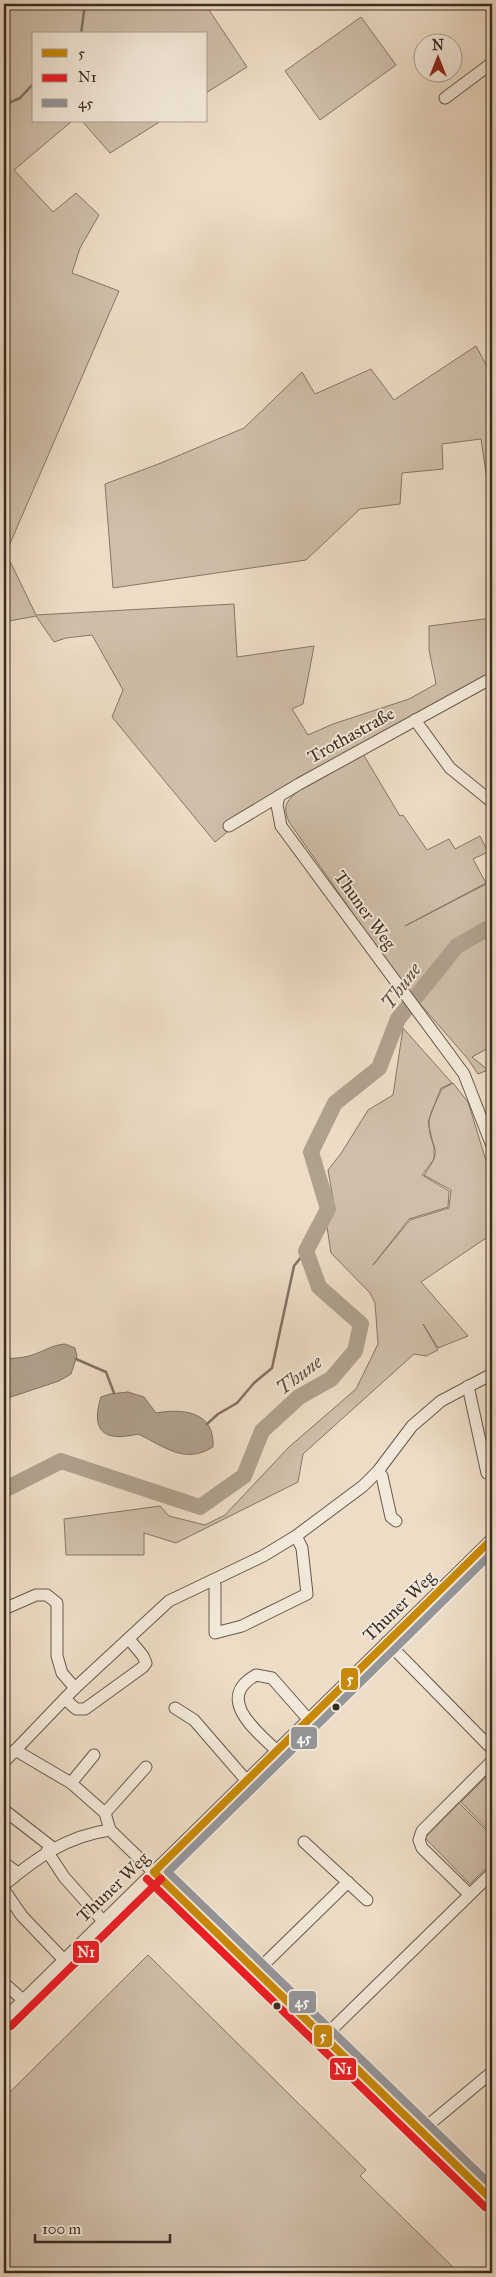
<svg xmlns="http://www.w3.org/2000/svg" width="496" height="2277" font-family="'IM FELL Great Primer',serif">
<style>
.green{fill:#cfbfaa;stroke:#857666}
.water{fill:#b0a18e;stroke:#817263}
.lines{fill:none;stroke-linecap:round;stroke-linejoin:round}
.stream{stroke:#817263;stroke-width:2.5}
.river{stroke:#b0a18e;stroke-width:16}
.minor-casing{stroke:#68584b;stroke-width:13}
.minor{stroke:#f3e9da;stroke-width:11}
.bus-1-casing{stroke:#f3e9da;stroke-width:11}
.bus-2-casing{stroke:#f3e9da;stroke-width:11}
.bus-3-casing{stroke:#f3e9da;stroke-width:11}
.bus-1{stroke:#c88808;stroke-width:8}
.bus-2{stroke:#ee1c25;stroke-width:8}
.bus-3{stroke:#949599;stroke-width:8}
.bus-dot{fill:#3b2c22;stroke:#f3e9da;stroke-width:2}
.labels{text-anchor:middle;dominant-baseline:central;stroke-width:4;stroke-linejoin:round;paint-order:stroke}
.street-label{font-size:18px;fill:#3b2c22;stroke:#f3e9da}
.water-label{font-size:19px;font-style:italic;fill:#5e4f42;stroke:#f3e9da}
.line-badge{stroke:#f3e9da;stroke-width:2}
.badge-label{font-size:14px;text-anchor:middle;font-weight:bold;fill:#fff}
</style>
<rect width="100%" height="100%" fill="#edddc6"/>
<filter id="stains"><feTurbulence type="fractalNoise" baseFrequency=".004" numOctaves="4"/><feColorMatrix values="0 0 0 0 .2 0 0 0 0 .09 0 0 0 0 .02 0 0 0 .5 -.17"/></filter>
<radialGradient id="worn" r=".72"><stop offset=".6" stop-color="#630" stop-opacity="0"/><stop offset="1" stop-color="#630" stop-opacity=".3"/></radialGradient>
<g class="green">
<polygon points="4,4 205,4 247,67 206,93 206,34 34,34 34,121 72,121 14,170 53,212 76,193 99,215 80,248 72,273 119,291 6,553 36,615 234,604 237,657 314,646 303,704 292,709 308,735 333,724 409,699 436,684 429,650 429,626 492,618 492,672 284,786 215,842 112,717 123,690 92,635 66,638 54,642 36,616 4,622"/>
<polygon points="361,17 396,65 320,120 285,71"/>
<polygon points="82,121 161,121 110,153"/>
<polygon points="476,346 492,376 492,501 490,500 481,439 442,444 443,469 402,473 400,504 360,509 306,560 113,588 105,484 161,463 244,428 302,372 315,394 371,369 394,400"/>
<path d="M363,754l37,62 3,-1 24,35 22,-11 6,10 25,-13 8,16 -15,7 13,24 -81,43 87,-45v165l-20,11 16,13 -10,4 -10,-15 -67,-77 -112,-160c-2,-5 -4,-11 -3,-16 2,-16 62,-44 77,-52z"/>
<path d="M403,1028l49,55 -11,5 -13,34 6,26v11l-12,16 27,16 -1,16 -39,12 -36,46 37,-45 39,-12 2,-18 -27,-15c22,-30 5,-24 5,-52 0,-10 9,-25 13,-34l11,-6 15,19 24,78v54l-71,48 47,54 -30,12 -15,-24 15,26 -12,6 -12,-2 -111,100 -5,28 -122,61 -32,-10v22h-78l-2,-36 96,-13 9,10 36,9 20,-10 64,-68 67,-58 22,-45 -3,-41 -5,-10 -39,-40 -4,-26 7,-22 -6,-35 14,-18 26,-42 25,-15z"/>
<polygon points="492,1771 492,1834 461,1802"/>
<polygon points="459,1803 492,1836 492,1862 470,1884 425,1838"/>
<polygon points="148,1955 366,2170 360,2176 459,2273 4,2273 4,2098"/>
</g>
<g class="water">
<path d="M65,1344l10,4 2,8 -6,18 -12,7 -51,17 -4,6v-45c11,-1 21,-1 31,-5 11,-4 18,-9 30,-10z"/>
<path d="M128,1392l16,5 12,16c28,-5 59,-1 57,34 -29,18 -49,-1 -75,-13 -33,8 -48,-2 -37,-37l9,-3z"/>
</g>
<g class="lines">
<g class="stream">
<polyline points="81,34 85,4"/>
<polyline points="4,105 20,98 34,83"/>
<polyline points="76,1359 106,1372 114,1393"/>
<polyline points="207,1424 218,1414 237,1403 254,1383 272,1368 294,1266 306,1251"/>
</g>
<polyline class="river" points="4,1490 61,1461 200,1507 244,1476 262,1431 299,1397 331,1379 355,1351 361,1324 319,1287 306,1251 328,1209 311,1152 335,1103 379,1068 398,1019 457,946 492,926"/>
<g class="minor-casing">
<g id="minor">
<polyline points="445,98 492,63"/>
<polyline points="415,720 450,768 492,802"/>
<polyline points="279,796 277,805 281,826 464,1074 492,1146"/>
<polyline points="229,826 299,784 492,678"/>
<polyline points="468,1386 487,1473"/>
<polyline points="378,1471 382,1476 391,1517 396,1521"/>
<polyline points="213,1580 215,1586 215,1633 242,1626 307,1594 302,1548 296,1536"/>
<polyline points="4,1609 36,1595 47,1595 57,1603 57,1656 62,1673 75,1688"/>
<polyline points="387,1642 492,1749"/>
<polyline points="65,1699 76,1709 85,1709 143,1667 146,1663 143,1656 129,1639"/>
<polyline points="175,1708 194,1720 246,1780"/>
<polyline points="15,1750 71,1783 105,1813 110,1830 492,2200"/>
<path d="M276,1750c-21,-20 -61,-52 -20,-75l16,3 36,41"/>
<polyline points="4,1762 75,1688 169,1601 263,1556 296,1536 363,1486 378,1471 412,1426 441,1401 492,1374"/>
<polyline points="71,1783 94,1755"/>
<polyline points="4,1810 53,1848"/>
<polyline points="105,1813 146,1767"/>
<polyline points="304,1842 367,1900"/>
<polyline points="47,1851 64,1877 103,1921"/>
<polyline points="4,1863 18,1873"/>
<path d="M4,1885c32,-27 63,-49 106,-55"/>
<polyline points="4,1890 22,1916 64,1960"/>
<polyline points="469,1894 422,1848 419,1840 422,1831 492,1761"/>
<polyline points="256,1972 348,1882"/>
<polyline points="4,1983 23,2000"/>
<polyline points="4,2019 492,1539"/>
<polyline points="323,2038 492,1873"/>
<polyline points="420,2132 492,2072"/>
</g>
</g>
<use href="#minor" class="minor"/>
<g class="bus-1-casing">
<g id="bus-1">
<polyline points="154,1872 492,1539"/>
<polyline points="154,1872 492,2200"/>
</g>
</g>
<g class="bus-2-casing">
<g id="bus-2">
<polyline points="147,1879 485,2207"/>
<polyline points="11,2026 161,1879"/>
</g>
</g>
<g class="bus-3-casing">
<polyline id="bus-3" points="492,1553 168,1872 492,2186"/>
</g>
<use href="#bus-1" class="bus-1"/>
<use href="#bus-2" class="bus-2"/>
<use href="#bus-3" class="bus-3"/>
</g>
<g class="bus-dot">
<circle cx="336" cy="1707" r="4.5"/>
<circle cx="277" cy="2006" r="4.5"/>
</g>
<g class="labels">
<g class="street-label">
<text transform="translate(351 735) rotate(-29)">Trothastraße</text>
<text transform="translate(365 910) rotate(54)">Thuner Weg</text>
<text transform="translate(399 1606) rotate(-44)">Thuner Weg</text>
<text transform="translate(113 1887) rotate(-44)">Thuner Weg</text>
</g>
<g class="water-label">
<text transform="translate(401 986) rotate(-53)">Thune</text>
<text transform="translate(299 1375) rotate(-37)">Thune</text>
</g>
</g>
<g class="line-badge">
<rect x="340" y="1667" width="19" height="24" rx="5" fill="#c88808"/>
<rect x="290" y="1726" width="28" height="24" rx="5" fill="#949599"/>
<rect x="72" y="1940" width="28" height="24" rx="5" fill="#ee1c25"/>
<rect x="288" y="1990" width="29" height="24" rx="5" fill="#949599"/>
<rect x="313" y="2024" width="20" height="24" rx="5" fill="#c88808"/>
<rect x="329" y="2057" width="28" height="24" rx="5" fill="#ee1c25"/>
</g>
<g class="badge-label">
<text x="350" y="1684">5</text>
<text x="304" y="1743">45</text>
<text x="86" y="1957">N1</text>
<text x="302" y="2007">45</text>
<text x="323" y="2041">5</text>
<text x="343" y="2074">N1</text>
</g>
<rect width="496" height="2277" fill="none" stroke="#edddc6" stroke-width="20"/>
<rect x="5" y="5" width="486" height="2267" fill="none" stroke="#3b2c22" stroke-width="2.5"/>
<rect x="10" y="10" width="476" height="2257" fill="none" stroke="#3b2c22"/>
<rect x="32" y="32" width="175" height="90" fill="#f3e9da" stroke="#a99d90"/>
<rect x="42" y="49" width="25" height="8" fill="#c88808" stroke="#a99d90"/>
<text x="78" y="58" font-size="15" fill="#3b2c22">5</text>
<rect x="42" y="74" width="25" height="8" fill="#ee1c25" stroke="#a99d90"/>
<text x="78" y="82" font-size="15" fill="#3b2c22">N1</text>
<rect x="42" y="99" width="25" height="8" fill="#949599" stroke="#a99d90"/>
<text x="78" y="108" font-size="15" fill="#3b2c22">45</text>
<g transform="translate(438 58)"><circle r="24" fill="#f3e9da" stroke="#a99d90"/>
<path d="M0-4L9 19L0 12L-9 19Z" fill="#8f2418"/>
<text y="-8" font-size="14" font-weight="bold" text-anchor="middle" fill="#3b2c22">N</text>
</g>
<path d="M35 2234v8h135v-8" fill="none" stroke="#3b2c22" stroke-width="2.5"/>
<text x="42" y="2234" font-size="15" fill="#3b2c22" stroke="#f3e9da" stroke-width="4" paint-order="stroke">100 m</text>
<rect width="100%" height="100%" filter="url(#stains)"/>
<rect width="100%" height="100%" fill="url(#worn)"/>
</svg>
